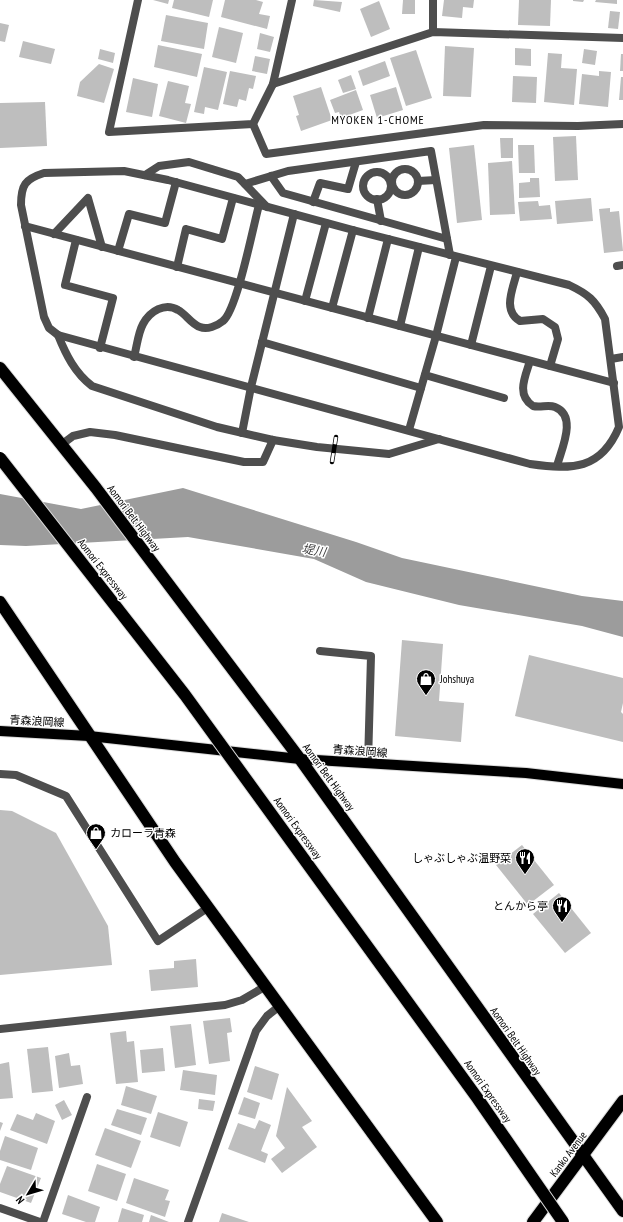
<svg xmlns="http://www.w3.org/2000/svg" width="623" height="1222" font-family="'PT Sans Narrow','Noto Sans JP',sans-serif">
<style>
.water{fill:#9c9c9c}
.building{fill:#bebebe}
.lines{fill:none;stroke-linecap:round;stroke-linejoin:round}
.primary-casing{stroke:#dbdbdb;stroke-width:12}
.highway-casing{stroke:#dbdbdb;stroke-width:14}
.lane{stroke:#4e4e4e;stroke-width:8}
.street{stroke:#4e4e4e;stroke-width:8}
.primary{stroke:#000;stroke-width:10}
.highway{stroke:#000;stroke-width:12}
.rail-casing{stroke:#000;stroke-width:4.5}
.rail{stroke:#fff;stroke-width:3;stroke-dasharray:9;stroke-linecap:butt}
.highway-bridge-casing{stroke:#dbdbdb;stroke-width:14;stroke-linecap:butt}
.highway-bridge{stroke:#000;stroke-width:12}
.labels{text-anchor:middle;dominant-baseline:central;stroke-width:3;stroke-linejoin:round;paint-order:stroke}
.street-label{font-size:11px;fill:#000;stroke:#fff}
.poi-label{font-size:11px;fill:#000;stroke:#fff;text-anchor:start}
.neighbourhood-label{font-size:12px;letter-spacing:1px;fill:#000;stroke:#fff}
.water-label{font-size:12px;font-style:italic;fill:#3d3d3d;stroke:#fff}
</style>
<rect width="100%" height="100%" fill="#fff"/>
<polygon class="water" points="183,488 356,542 402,558 582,596 623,601 623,637 582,626 459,605 366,582 314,559 188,537 26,546 0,545 0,494 81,509"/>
<g class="building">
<polygon points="153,0 169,0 168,4"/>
<polygon points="174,0 213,0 209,17 172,8"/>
<polygon points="225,0 256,0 263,2 259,14 270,16 267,29 221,17"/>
<polygon points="314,0 342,2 340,12 313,6"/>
<polygon points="403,0 415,0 415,14 402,14"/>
<polygon points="444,0 474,0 473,8 463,7 462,18 442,16"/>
<polygon points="519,0 551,0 550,26 518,25"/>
<polygon points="573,0 584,0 583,2 573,1"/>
<polygon points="596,0 617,0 617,4 595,2"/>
<polygon points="379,1 390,29 371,37 360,9"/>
<polygon points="610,11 620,12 618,29 608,28"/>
<polygon points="166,15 208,23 204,49 161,41"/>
<polygon points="0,23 9,25 5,42 0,41"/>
<polygon points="219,27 243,33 236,63 212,57"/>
<polygon points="260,33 274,37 270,52 257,49"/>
<polygon points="23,41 55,49 51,64 19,57"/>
<polygon points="158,45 202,54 197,77 154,67"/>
<polygon points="445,46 474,48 471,97 443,96"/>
<polygon points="515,48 531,49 531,66 515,65"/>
<polygon points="100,49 115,53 113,63 98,59"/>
<polygon points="584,49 597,51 595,65 582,63"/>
<polygon points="416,50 432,98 406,106 390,58"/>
<polygon points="548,53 562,54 561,68 577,69 574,105 544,102"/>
<polygon points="621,54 623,54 623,71 620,71"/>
<polygon points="255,56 270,59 267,74 252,71"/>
<polygon points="385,61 390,76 363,86 358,71"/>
<polygon points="99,64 114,69 104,103 77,96 80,82"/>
<polygon points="204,67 227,72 218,110 205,107 204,114 194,112"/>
<polygon points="230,71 256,76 253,89 249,88 246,101 239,99 237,107 223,104"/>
<polygon points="599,71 611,72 608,107 579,104 582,74 599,76"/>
<polygon points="351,75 356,89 343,93 338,80"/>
<polygon points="513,76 537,77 536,103 512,102"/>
<polygon points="621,77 623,77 623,100 619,100"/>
<polygon points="133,78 158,84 152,117 126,112"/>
<polygon points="168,81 189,86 185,103 191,104 186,123 159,116"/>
<polygon points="321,87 332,120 301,131 296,116 299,115 293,96"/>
<polygon points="396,87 403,110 377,118 370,95"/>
<polygon points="356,90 363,110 341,118 339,112 335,113 330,100"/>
<polygon points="45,102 47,146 0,148 0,103"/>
<polygon points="576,136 578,180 555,181 553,137"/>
<polygon points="500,138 513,138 513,158 501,158"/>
<polygon points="474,145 482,220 457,223 449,148"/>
<polygon points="518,145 534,145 535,173 519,173"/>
<polygon points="512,161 515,214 490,215 488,163"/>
<polygon points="530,178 539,178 540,197 519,198 519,183 530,182"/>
<polygon points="591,198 593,221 557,224 555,201"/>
<polygon points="538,201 539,206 550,205 552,219 520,221 518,202"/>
<polygon points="610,208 610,212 619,211 623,251 604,253 599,209"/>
<polygon points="402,640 443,644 439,701 464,703 461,742 395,736"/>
<polygon points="529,655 623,678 623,703 621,712 623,714 623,742 515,716"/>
<polygon points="0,810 12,811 56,833 108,926 112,965 0,975"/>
<polygon points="522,845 554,885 528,905 496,865"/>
<polygon points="559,893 591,933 565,953 533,914"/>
<polygon points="196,959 198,987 151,991 149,970 174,968 174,961"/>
<polygon points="230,1018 232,1032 227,1033 230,1061 209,1064 203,1021"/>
<polygon points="191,1024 196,1065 175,1068 170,1026"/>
<polygon points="126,1031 127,1042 134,1041 138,1082 116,1084 110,1033"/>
<polygon points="48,1047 53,1091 32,1093 27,1049"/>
<polygon points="163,1048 165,1071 142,1073 140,1050"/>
<polygon points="69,1053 71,1066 80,1065 83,1084 59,1088 55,1056"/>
<polygon points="9,1062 13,1098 0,1099 0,1064"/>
<polygon points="255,1066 279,1074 272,1100 247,1092"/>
<polygon points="183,1070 217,1075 215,1095 180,1090"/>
<polygon points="126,1086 157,1096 151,1114 121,1105"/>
<polygon points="287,1087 312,1121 302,1127 317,1147 282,1173 271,1159 285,1148 276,1136"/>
<polygon points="244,1097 260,1103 255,1119 238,1114"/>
<polygon points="199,1099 215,1101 213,1111 198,1109"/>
<polygon points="64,1100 72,1115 62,1120 55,1105"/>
<polygon points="117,1109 147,1118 141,1135 111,1125"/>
<polygon points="158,1112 188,1122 180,1147 150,1137"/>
<polygon points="36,1113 55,1121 47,1144 10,1130 17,1114 33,1120"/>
<polygon points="259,1120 271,1125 261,1151 268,1154 265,1163 228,1149 238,1123 255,1129"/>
<polygon points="0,1122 3,1123 0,1131"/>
<polygon points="105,1128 141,1141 131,1168 95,1155"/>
<polygon points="5,1136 38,1148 31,1170 0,1160 0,1151"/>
<polygon points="97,1164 126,1174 117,1201 88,1191"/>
<polygon points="7,1166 41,1178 31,1203 0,1192 0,1184"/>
<polygon points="134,1178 169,1190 165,1200 170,1201 165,1217 126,1203"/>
<polygon points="68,1195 100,1207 95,1222 86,1222 62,1214"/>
<polygon points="122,1208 144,1215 142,1222 118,1222"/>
<polygon points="222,1213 249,1222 219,1222"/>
<polygon points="151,1215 169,1222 149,1222"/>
</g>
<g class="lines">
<g class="primary-casing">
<polyline id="primary" points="0,731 89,736 300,759 526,773 623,784"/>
</g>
<g class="highway-casing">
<g id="highway">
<polyline points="0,368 96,488 300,759 623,1211"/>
<polyline points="0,602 175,862 437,1222"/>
<polyline points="533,1222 623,1101"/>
</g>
</g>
<g class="lane">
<circle cx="405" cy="182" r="13"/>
<path d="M124,171l44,9 185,50 216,55c19,9 26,15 36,34l14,108c-18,43 -47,43 -89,37l-472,-129 -9,-7 -5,-11 -23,-112c0,-20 4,-26 23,-32z"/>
<circle cx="377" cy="186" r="14"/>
<polyline points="145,175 159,166 189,162 238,177 267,207"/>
<polyline points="271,176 283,193 447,239"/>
<polyline points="418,181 436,180"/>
<polyline points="245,184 288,171 431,151 450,255"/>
<polyline points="377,199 381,221"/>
<polyline points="313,202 320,183 348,189 356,162"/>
<polyline points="25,226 614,383"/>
<polyline points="54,234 88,198 102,247"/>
<polyline points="76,240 65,285 113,298 100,348"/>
<polyline points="118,251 129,214 165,223 176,182"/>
<polyline points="617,266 623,265"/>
<polyline points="177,267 186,229 222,239 233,198"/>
<path d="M517,272c-4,17 -15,38 3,49l23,-2 12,8 3,12 -8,27"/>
<polyline points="305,301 326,223"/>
<polyline points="332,308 353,230"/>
<polyline points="368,318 388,239"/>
<polyline points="400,326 419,247"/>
<path d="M58,335c8,20 17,38 34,51l125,41 56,13 44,7 72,7 50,-15"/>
<polyline points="262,342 421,388"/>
<polyline points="471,345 491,266"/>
<path d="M134,357c3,-11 4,-24 9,-33 7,-13 22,-22 35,-14 8,4 13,14 22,17 7,3 17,-1 23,-6 14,-11 30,-94 36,-116"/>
<polyline points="611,359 623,357"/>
<path d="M530,361c-5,16 -14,34 3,45 8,2 15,-2 22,1 23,9 6,43 2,59"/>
<polyline points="425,375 504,398"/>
<polyline points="409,430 436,336 456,257"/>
<polyline points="242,433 251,387 294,214"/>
<polyline points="61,445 73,436 90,432 115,435 244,462 263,462 273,440"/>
<polyline points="320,651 371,656 368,763"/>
<polyline points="0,774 16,775 66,796 158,941 209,907"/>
</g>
<g class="street">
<polyline points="138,0 109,132 253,124 273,84 433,32 623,38"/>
<polyline points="433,32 433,0"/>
<polyline points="273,84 292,0"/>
<polyline points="253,124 266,154 484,125 578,126 623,124"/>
<polyline points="0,1029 225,1005 242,1000 266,986"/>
<polyline points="0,1208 40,1222"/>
<polyline points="43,1222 87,1097"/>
<polyline points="188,1222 256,1031 267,1016 281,1005"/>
</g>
<use href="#primary" class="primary"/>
<use href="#highway" class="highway"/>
<g class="rail-casing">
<polyline id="rail" points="332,462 336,437"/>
</g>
<use href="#rail" class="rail"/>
<g class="highway-bridge-casing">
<polyline id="highway-bridge" points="0,458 185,695 478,1099 563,1222"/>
</g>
<use href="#highway-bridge" class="highway-bridge"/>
</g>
<defs>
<g id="shop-pin" transform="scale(1)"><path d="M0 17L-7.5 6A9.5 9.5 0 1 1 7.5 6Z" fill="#000" stroke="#fff"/><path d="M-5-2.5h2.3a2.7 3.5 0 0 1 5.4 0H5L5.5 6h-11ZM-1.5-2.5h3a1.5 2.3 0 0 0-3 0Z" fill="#fff"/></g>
<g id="restaurant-pin" transform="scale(1)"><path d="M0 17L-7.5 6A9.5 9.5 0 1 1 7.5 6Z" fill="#000" stroke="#fff"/><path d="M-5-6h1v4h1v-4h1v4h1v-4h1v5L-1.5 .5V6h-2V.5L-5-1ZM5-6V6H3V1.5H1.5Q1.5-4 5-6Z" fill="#fff"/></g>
</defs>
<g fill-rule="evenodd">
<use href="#shop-pin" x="426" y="679"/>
<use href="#shop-pin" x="96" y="833"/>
<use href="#restaurant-pin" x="525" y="858"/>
<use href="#restaurant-pin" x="562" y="906"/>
</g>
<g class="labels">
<g class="street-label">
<text transform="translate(134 518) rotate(53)">Aomori Belt Highway</text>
<text transform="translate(103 569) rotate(52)">Aomori Expressway</text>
<text transform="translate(37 721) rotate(3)">青森浪岡線</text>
<text transform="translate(360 751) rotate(4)">青森浪岡線</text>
<text transform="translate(329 777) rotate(54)">Aomori Belt Highway</text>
<text transform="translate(298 828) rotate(54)">Aomori Expressway</text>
<text transform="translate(516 1041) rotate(55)">Aomori Belt Highway</text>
<text transform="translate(488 1091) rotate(55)">Aomori Expressway</text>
<text transform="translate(568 1154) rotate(-53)">Kanko Avenue</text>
</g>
<g class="poi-label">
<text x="440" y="679">Johshuya</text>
<text x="110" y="833">カローラ青森</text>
<text x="511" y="858" text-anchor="end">しゃぶしゃぶ温野菜</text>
<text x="548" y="906" text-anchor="end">とんから亭</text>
</g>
<g class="neighbourhood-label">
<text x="378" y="119">MYOKEN 1-CHOME</text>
</g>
<g class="water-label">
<text transform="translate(314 550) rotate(9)">堤川</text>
</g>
</g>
<g transform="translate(28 1194) rotate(232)" stroke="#ffffff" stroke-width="3" paint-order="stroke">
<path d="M0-3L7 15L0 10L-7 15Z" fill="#000000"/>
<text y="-6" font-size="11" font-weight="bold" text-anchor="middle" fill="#000000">N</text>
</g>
</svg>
